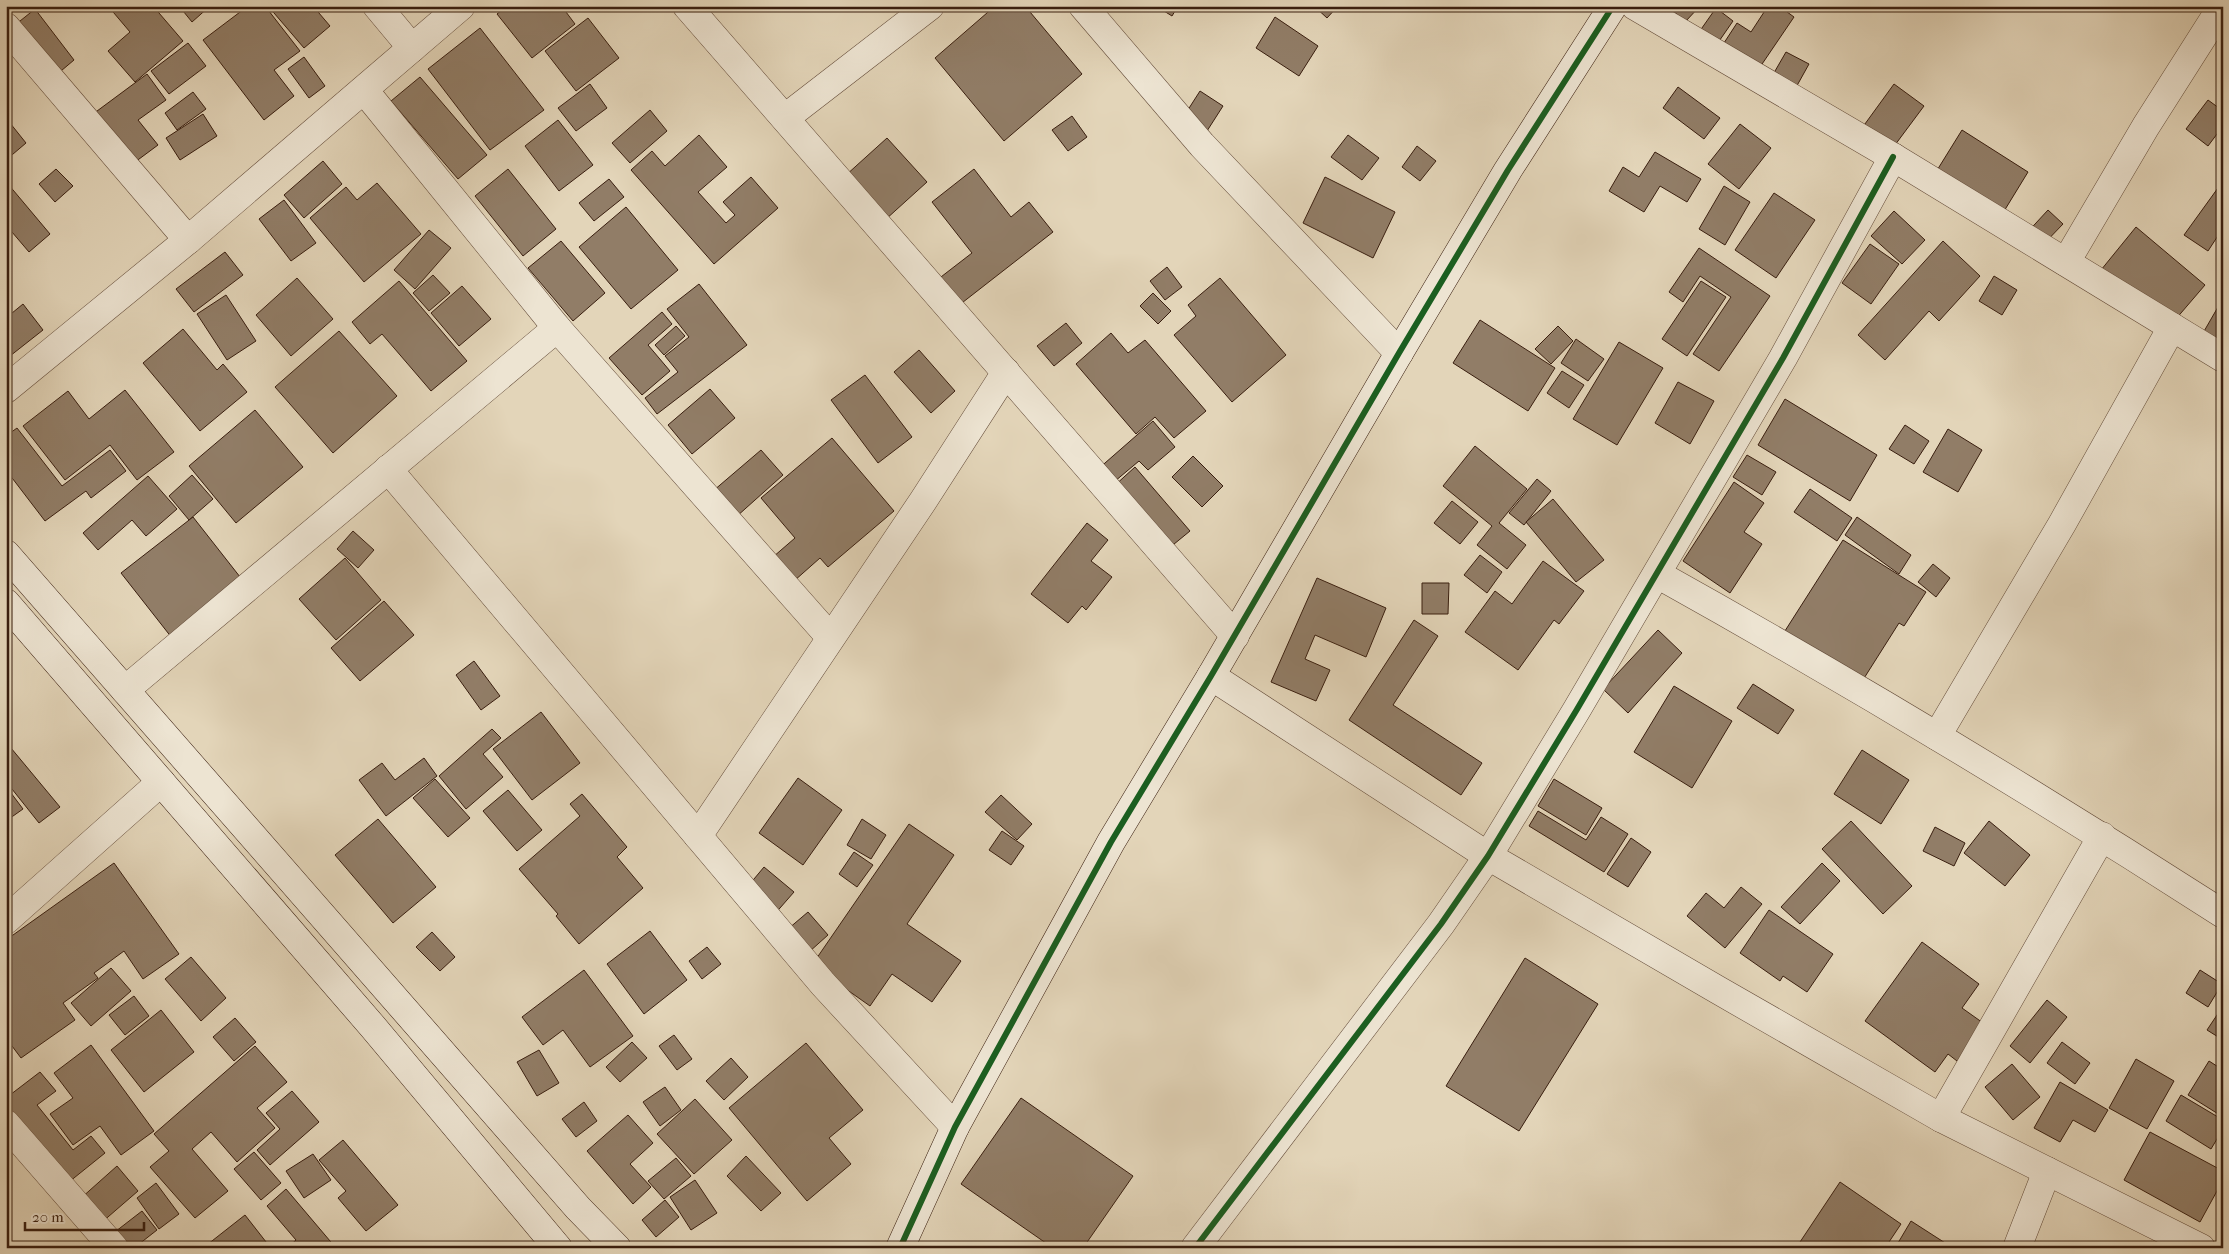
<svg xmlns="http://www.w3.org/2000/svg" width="2229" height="1254" font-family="'IM FELL French Canon',serif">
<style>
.building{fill:#917d67;stroke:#391e0f}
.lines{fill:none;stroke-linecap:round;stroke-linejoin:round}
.street-casing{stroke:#644c3a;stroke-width:29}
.secondary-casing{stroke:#391e0f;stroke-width:29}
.street{stroke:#ede4d2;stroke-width:28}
.secondary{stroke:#ede4d2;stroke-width:28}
.cycleway-casing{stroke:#ede4d2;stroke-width:9}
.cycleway{stroke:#1b5e20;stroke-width:6}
</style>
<rect width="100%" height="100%" fill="#e3d5b9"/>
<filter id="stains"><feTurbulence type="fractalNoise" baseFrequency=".004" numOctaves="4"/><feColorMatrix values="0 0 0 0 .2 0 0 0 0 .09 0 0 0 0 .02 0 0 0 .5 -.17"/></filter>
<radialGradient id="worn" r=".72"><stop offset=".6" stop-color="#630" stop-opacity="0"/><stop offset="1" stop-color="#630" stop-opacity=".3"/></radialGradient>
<g class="building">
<polygon points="108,6 153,6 183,41 135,82 108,51 130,32"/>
<polygon points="179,6 210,6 192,22"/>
<polygon points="248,6 265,6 300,51 274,70 294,96 264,120 203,40"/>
<polygon points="268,6 313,6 330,26 304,48"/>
<polygon points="507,6 573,6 566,12 575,24 532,58 497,14"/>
<polygon points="995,6 1025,6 1082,74 1004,141 935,58"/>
<polygon points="1156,6 1178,6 1172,16"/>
<polygon points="1314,6 1338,6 1327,18"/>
<polygon points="1668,6 1700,6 1685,22"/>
<polygon points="1768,6 1779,6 1794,17 1758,70 1722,46 1737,23 1751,32"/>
<polygon points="1716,8 1733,21 1715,47 1697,35"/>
<polygon points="35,9 74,60 55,76 15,25"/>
<polygon points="1275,17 1318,46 1299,76 1256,48"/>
<polygon points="588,18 619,58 576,91 545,51"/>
<polygon points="480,28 544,110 490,150 428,69"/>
<polygon points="188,43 206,66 169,94 151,71"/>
<polygon points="1786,52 1809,64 1794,91 1771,78"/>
<polygon points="304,57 325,86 309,98 288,69"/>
<polygon points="147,74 166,100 138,120 158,145 131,165 93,114"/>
<polygon points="420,77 487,155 458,179 391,101"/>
<polygon points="590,84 607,108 576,131 558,108"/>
<polygon points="1894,84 1924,106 1892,149 1862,128"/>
<polygon points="1678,87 1720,118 1704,139 1663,108"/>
<polygon points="1200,91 1223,106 1207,131 1184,116"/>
<polygon points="193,92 206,109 177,130 165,113"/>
<polygon points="2208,100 2223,111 2223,126 2208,146 2186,129"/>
<polygon points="650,110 667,131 630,163 612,143"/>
<polygon points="203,114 217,136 180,160 166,138"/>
<polygon points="1072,116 1087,137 1068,151 1052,130"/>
<polygon points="558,120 593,165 559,191 525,146"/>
<polygon points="10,123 26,143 6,160 6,127"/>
<polygon points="1740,124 1771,148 1739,189 1708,164"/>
<polygon points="1962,130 2028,172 1998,221 1931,180"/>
<polygon points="699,135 727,167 698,192 726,223 735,215 723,202 751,177 778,208 714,264 631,170 652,151 665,166"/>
<polygon points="1348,135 1379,158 1362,180 1331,157"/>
<polygon points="887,138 927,182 885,220 845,176"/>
<polygon points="1417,146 1436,161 1420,181 1402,167"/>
<polygon points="1655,152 1701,179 1687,202 1660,186 1644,212 1609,191 1623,167 1639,177"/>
<polygon points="323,161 342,184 304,218 284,195"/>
<polygon points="56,169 73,186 55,202 39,184"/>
<polygon points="508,169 556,229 523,256 475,196"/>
<polygon points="974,169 1011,217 1029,202 1053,232 958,306 937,280 972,253 932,202"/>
<polygon points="1325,177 1395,212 1373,258 1303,223"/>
<polygon points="609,179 624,197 594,221 579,203"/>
<polygon points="2223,181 2223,228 2208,251 2184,235"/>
<polygon points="377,183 421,234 364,282 310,218 346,187 357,200"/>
<polygon points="8,184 50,234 29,252 6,225 6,186"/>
<polygon points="1724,186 1750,202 1725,245 1699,229"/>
<polygon points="1774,193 1815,220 1776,278 1735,250"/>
<polygon points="284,200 316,243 291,261 259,219"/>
<polygon points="626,207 678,270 631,309 579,247"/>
<polygon points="2048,210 2063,224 2038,250 2024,236"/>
<polygon points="1894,211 1925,240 1902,264 1871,236"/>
<polygon points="2136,227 2205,285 2169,327 2101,270"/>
<polygon points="429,230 451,248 415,289 394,270"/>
<polygon points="561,241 605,293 573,321 528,268"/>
<polygon points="1943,241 1980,276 1939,321 1929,311 1885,360 1858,335"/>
<polygon points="1870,244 1899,264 1871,304 1842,283"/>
<polygon points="1699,248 1770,296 1719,371 1693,354 1731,297 1700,276 1683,302 1669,292"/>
<polygon points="225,252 243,275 194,312 176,289"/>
<polygon points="1167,267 1182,287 1165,300 1150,281"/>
<polygon points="433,275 450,293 429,311 413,293"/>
<polygon points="1994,276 2017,290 2002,315 1979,301"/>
<polygon points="297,278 333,319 291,356 256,315"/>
<polygon points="1220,278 1286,355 1232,402 1174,335 1196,316 1188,305"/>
<polygon points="399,281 467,361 431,391 382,334 370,344 352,322"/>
<polygon points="1701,281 1726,297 1687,356 1662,339"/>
<polygon points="699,284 747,345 657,414 645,398 678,372 665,356 689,337 667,309"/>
<polygon points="462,286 491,319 459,346 431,313"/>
<polygon points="1153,293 1171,311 1158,324 1140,306"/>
<polygon points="226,295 256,341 227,360 197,314"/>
<polygon points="23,304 43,330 10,356 6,352 6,318"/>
<polygon points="2218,307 2223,309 2223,345 2203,333"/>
<polygon points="662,312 672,324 648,345 670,371 642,395 609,358"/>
<polygon points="1480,320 1555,368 1528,411 1453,363"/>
<polygon points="1066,323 1082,343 1054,366 1037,346"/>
<polygon points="676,326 685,336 664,355 655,345"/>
<polygon points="1558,326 1573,341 1551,364 1535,349"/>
<polygon points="183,329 217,370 223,364 247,392 200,431 143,363"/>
<polygon points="339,331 397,396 333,453 275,387"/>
<polygon points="1111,333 1128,353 1145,340 1206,411 1174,438 1155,417 1136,434 1076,364"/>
<polygon points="1576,339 1604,359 1588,381 1561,363"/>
<polygon points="1619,342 1663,368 1617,445 1573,419"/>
<polygon points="919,350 955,391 931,413 894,372"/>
<polygon points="1562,371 1584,385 1569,408 1547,393"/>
<polygon points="865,375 912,437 878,463 831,400"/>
<polygon points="1678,382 1714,401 1690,444 1655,423"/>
<polygon points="710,389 735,418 692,454 668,425"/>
<polygon points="125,390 174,452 137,480 110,445 65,480 23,426 68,391 89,419"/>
<polygon points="1785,399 1877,455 1850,501 1758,445"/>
<polygon points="255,410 303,467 236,523 189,466"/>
<polygon points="1153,421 1175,447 1148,470 1139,461 1102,492 1089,477"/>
<polygon points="1905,425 1929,441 1914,464 1889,449"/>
<polygon points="17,428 62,486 110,450 126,471 91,498 86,491 45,521 6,470 6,436"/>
<polygon points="1948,429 1982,450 1958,492 1923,472"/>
<polygon points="832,438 894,511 828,567 820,558 794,581 773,557 795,538 761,498"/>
<polygon points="1475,446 1527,489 1499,523 1526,545 1507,569 1477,545 1492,526 1443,486"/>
<polygon points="761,450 783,475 736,517 713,491"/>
<polygon points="1747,455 1776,472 1762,495 1733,477"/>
<polygon points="1193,456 1223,486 1202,507 1172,477"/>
<polygon points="1135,467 1190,531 1168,549 1113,487"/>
<polygon points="192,475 213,499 189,520 169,496"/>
<polygon points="148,476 177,509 146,536 132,520 98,550 83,533"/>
<polygon points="1537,479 1551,491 1524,525 1509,513"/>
<polygon points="1734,482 1764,503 1744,532 1762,544 1730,593 1683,561"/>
<polygon points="1810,489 1852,518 1837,541 1794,512"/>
<polygon points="1553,499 1604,560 1576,582 1526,522"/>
<polygon points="1452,501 1478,522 1460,544 1434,523"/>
<polygon points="193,517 244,582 172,638 121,573"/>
<polygon points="1857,517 1911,555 1899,574 1845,535"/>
<polygon points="1087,523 1108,540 1091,561 1112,577 1086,610 1082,606 1068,623 1031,594"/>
<polygon points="353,531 374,550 358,568 337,549"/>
<polygon points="1843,540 1926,592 1904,626 1899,623 1861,683 1783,634"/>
<polygon points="1480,555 1502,572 1487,593 1464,575"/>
<polygon points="345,558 381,600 336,640 299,599"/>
<polygon points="1543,561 1584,591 1559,624 1554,620 1518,670 1465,632 1495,591 1512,604"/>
<polygon points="1933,564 1950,578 1936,597 1918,582"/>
<polygon points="1317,578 1386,608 1366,657 1315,635 1305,659 1330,670 1316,701 1271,682"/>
<polygon points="1422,583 1449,583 1448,614 1422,614"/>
<polygon points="384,601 414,635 360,681 331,648"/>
<polygon points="1414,620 1438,636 1393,705 1482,763 1461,795 1349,720"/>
<polygon points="1658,630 1682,653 1628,713 1603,689"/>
<polygon points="474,661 500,696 481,710 456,675"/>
<polygon points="1753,684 1794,710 1778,734 1737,708"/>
<polygon points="1674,686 1732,721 1692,788 1634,752"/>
<polygon points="541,712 580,763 532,800 493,749"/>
<polygon points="492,729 501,738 483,754 503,777 466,809 439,776"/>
<polygon points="6,742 60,807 39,823 8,784 6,786"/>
<polygon points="1862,750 1909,780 1881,824 1834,794"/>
<polygon points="424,758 437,776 386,816 359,780 382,763 395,780"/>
<polygon points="798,778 842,810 803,865 759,833"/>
<polygon points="435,779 470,818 448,837 413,798"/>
<polygon points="1554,779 1602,808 1586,835 1538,806"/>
<polygon points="8,789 23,809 6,821 6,790"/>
<polygon points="508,790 542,830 517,851 483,811"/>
<polygon points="582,794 627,847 617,857 643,888 579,944 556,916 558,914 519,869 580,816 570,804"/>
<polygon points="1001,795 1032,824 1017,840 985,812"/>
<polygon points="1538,811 1586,840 1601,817 1628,834 1604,872 1529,826"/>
<polygon points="378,819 436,887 393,923 335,855"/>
<polygon points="862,819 886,835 871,859 847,845"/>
<polygon points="1851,821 1912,886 1883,914 1822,849"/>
<polygon points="1989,821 2030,855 2005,886 1964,853"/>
<polygon points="909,824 954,855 907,924 961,961 932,1002 892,974 870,1006 812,965"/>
<polygon points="1935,827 1965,843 1954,866 1923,851"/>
<polygon points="1002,831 1024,846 1011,865 989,850"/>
<polygon points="1631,838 1651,852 1628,887 1607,874"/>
<polygon points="854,852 873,865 857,887 839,874"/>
<polygon points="114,863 179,954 143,979 124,951 94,973 98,978 63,1003 75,1020 21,1058 6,1038 6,940"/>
<polygon points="1822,863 1840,881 1800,924 1781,907"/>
<polygon points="764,867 794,892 773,916 744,891"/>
<polygon points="1741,887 1762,904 1725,948 1687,916 1706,893 1724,908"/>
<polygon points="1769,910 1833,954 1807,992 1783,976 1780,981 1740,953"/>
<polygon points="808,912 828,935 809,952 788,929"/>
<polygon points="650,931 687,980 644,1014 607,964"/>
<polygon points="432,932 455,957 440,971 416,947"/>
<polygon points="1922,942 1979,984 1962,1008 1993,1030 1966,1068 1948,1054 1935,1072 1865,1021"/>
<polygon points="707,947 721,964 702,979 689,961"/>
<polygon points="191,957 226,998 201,1021 165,979"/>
<polygon points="1525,958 1598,1004 1519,1131 1446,1086"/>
<polygon points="111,968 131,991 91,1026 71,1003"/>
<polygon points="584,970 633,1036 590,1067 563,1030 543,1045 522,1017"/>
<polygon points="2200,970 2222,984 2208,1007 2186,993"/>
<polygon points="134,996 149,1016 125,1035 109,1015"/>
<polygon points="2047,1000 2067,1017 2030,1063 2010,1046"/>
<polygon points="2223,1006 2223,1040 2207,1030"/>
<polygon points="161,1010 194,1052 144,1092 111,1050"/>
<polygon points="235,1018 256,1042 234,1061 213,1037"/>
<polygon points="674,1035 692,1059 677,1070 659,1046"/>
<polygon points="632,1042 647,1058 620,1082 606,1067"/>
<polygon points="2062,1042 2090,1063 2075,1084 2047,1063"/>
<polygon points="806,1043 863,1110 829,1138 851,1164 807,1201 729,1108"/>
<polygon points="91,1045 154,1131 121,1155 100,1126 73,1145 50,1114 73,1098 54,1073"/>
<polygon points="255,1046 287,1082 257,1108 275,1128 237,1162 211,1132 192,1149 228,1191 195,1218 150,1167 169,1151 154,1134"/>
<polygon points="539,1050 559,1083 537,1096 517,1062"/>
<polygon points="731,1058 748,1077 724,1100 706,1081"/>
<polygon points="2136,1059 2174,1081 2147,1129 2109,1108"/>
<polygon points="2209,1061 2223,1070 2223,1117 2188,1095"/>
<polygon points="2012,1064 2040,1097 2013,1120 1985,1087"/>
<polygon points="40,1072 56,1091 37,1105 73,1150 91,1136 105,1153 64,1186 6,1112 6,1098"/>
<polygon points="2060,1082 2108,1110 2095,1132 2073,1120 2060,1142 2034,1128"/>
<polygon points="665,1087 681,1110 660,1126 643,1102"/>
<polygon points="292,1091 319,1122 270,1165 257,1150 280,1129 266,1113"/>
<polygon points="2181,1095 2223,1120 2223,1129 2211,1149 2166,1121"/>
<polygon points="1021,1098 1133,1176 1083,1248 1053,1248 961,1184"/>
<polygon points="695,1099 732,1140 694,1174 657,1134"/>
<polygon points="584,1102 597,1121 576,1137 562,1119"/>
<polygon points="628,1115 653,1143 630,1164 651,1187 633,1204 587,1151"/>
<polygon points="2150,1132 2223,1171 2223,1180 2200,1222 2124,1180"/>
<polygon points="343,1140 398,1205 366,1231 338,1198 346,1191 319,1160"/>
<polygon points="254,1152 281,1183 261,1200 234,1169"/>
<polygon points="313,1154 331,1180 304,1198 286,1171"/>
<polygon points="746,1156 781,1193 761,1211 727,1176"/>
<polygon points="676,1158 691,1176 664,1199 648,1181"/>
<polygon points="117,1166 138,1191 101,1223 80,1199"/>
<polygon points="695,1180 717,1213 691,1230 670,1197"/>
<polygon points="1840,1182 1901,1224 1885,1248 1796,1248"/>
<polygon points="156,1183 179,1214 159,1229 137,1198"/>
<polygon points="286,1189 336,1248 287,1248 296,1240 267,1206"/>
<polygon points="665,1200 679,1217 656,1237 642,1220"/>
<polygon points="142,1211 157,1230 134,1248 121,1248 111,1235"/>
<polygon points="245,1215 270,1247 203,1248"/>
<polygon points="1911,1221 1953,1248 1895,1248"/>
</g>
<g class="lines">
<g class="street-casing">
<g id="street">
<polyline points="377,6 412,48"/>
<polyline points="687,6 1235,636"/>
<polyline points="1083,6 1202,145 1399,353"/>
<polyline points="1635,6 1893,157 2223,358"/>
<polyline points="6,27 188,240"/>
<polyline points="364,90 557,328 830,637"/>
<polyline points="785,118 930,6"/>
<polyline points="2066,262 2146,126 2221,8"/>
<polyline points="6,389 188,240 461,6"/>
<polyline points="388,469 823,984 955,1127"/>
<path d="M1657,574c192,107 381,221 566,340"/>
<polyline points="1211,676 1488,856 1718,990 1941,1118 2201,1248"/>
<polyline points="125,690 557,328"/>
<polyline points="1937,736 2062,524 2172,327"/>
<polyline points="698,836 923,501 1006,372"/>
<polyline points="6,920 161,782"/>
<polyline points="1941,1118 2102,836"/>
<polyline points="6,1124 114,1248"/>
<polyline points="1195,1248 1441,924 1488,856 1576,711 1783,358 1893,157"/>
<polyline points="2017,1248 2047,1171"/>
</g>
</g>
<g class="secondary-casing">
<g id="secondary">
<polyline points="6,554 578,1208 617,1248"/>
<polyline points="6,603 373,1027 558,1248"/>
<polyline points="900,1248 955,1127 1111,842 1211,676 1399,353 1508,170 1613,6"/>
</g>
</g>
<use href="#street" class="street"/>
<use href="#secondary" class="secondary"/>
<g class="cycleway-casing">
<g id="cycleway">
<polyline points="900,1248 955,1127 1111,842 1211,676 1399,353 1508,170 1613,6"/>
<polyline points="1195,1248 1441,924 1488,856 1576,711 1783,358 1893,157"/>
</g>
</g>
<use href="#cycleway" class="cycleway"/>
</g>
<rect width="2229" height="1254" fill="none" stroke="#e3d5b9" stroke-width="25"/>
<rect x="8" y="8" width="2214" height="1239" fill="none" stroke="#391e0f" stroke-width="2.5"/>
<rect x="12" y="12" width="2204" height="1229" fill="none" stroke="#391e0f"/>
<path d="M25 1222v8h119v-8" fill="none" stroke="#391e0f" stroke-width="2.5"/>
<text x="32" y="1222" font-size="15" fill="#391e0f" stroke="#ede4d2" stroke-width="4" paint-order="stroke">20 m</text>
<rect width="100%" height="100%" filter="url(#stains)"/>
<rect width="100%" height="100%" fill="url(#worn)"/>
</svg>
